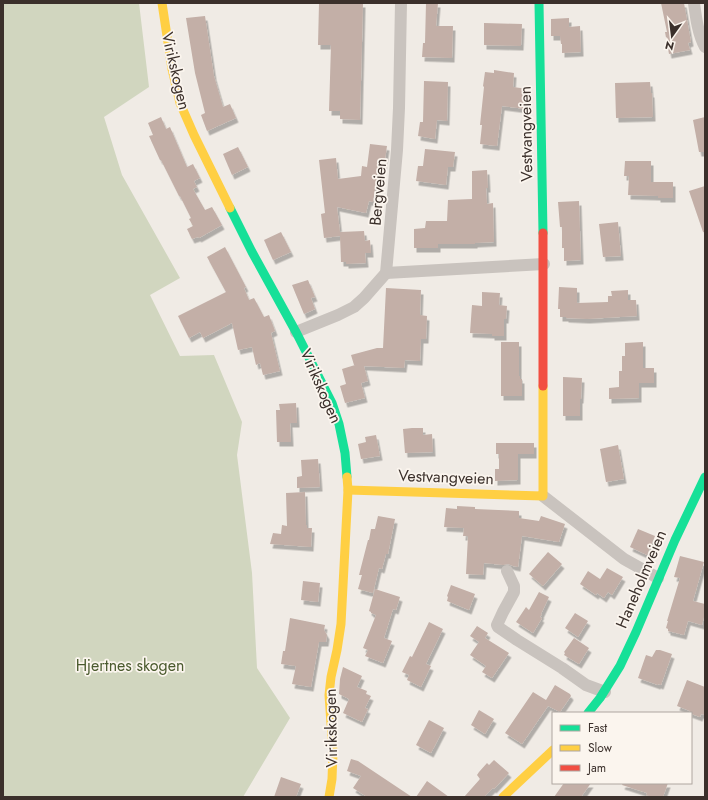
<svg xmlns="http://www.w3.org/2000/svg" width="708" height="800" font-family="Jost,sans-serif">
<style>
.green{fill:#d1d6bf}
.building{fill:#c3afa7;filter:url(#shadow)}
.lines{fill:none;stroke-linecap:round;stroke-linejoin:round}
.street{stroke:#c9c3be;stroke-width:12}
.fast{stroke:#16e098;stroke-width:9}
.slow{stroke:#ffcf43;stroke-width:9}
.jam{stroke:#f24e42;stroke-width:9}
.labels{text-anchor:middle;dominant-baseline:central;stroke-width:3.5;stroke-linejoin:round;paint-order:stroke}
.street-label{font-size:16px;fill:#3b302b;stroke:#fbf5ee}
.park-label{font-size:16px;fill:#4a5a2e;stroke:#fbf5ee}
</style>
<defs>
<filter id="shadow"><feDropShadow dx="2.5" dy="4.5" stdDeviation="0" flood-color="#0004"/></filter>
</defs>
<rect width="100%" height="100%" fill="#f0ebe5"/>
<polygon class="green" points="3,3 139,3 149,87 104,117 122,175 180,278 150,295 180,356 214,355 242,422 237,455 252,573 257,668 290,718 243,797 3,797"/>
<g class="building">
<polygon points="319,3 363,3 360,120 340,119 340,111 329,111 331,45 318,45"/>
<polygon points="426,3 438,3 436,26 453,26 452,58 422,57 423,43 425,43"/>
<polygon points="661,3 684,3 691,42 688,43 690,50 669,54 665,32 667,32"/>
<polygon points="205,16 214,76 223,107 230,104 236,118 207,131 201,115 205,113 195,73 186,18"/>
<polygon points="569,18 569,27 580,26 581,52 562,53 562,44 561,44 560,36 551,36 551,19"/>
<polygon points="484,23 522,24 521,46 484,45"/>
<polygon points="494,70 514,73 513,87 528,89 526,109 502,106 497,146 480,144 482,125 480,125 484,87 483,86 485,72 494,73"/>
<polygon points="424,81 448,82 447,121 437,120 435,139 418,136 420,122 423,122"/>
<polygon points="650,82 651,93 652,93 653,117 616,118 615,83"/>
<polygon points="161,117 166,129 170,127 187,167 193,164 200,178 194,181 197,187 193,189 205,210 212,207 222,225 199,238 198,237 192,239 187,229 193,226 189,219 191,218 180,196 179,196 161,160 160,160 149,136 153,135 148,123"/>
<polygon points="705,117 705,152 699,152 693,120"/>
<polygon points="370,144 387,146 384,166 379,165 373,202 369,201 366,213 337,207 340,232 364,231 365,241 370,240 371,253 365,253 366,263 346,264 346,262 341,262 340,236 324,238 321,214 325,213 319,160 336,158 338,179 361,176 362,166 367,167"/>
<polygon points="238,147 248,167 232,175 223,154"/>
<polygon points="425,149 455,152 453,167 448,167 446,185 416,181 418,166 423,166"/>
<polygon points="625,161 651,161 651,182 673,182 673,198 658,198 658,196 628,195 629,176 624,176"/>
<polygon points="487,170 488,188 486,188 487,204 493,203 494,242 475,243 475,244 438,244 438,248 414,248 414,229 425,228 426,221 447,221 448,200 472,199 472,171"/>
<polygon points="705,186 705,232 703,232 689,191"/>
<polygon points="579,201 581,260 564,261 564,248 562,248 562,227 560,227 558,202"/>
<polygon points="618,222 621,256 603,257 599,224"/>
<polygon points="281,232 291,252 273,260 264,240"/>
<polygon points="225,247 246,287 244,288 249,300 254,298 264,317 269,315 275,331 271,333 280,371 263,375 260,363 256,365 252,347 238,350 232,323 203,338 200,332 189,338 178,316 226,292 207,257"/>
<polygon points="308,280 315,297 311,298 315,309 304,314 292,285"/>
<polygon points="559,287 577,288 577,303 608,302 608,296 612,296 611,291 628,290 628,300 636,300 637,316 587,319 566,318 566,317 560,317 560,309 558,309"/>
<polygon points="386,288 421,290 420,315 427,316 426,339 421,339 420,361 405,360 404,368 364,366 368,381 361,383 365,398 345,403 340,386 346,384 342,369 355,365 354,365 351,355 377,348 383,348"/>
<polygon points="482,292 500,293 499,305 507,306 506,319 504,319 504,336 492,336 492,334 470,333 472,305 482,306"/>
<polygon points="501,342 519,342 519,376 520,376 520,379 522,379 522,396 501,396"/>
<polygon points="643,342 643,368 654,368 654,383 639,383 639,398 609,399 609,388 619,387 619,371 622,371 622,356 625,356 625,343"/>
<polygon points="563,377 582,378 581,399 580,399 580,416 563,416"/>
<polygon points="296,403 297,423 290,423 291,442 277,442 276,410 280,410 279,404"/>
<polygon points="412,428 423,428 423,435 432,434 433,452 405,453 403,429"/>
<polygon points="376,435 380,456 361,459 358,444 366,442 365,437"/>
<polygon points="496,443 534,443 534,454 518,454 518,480 495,481 495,469 499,469 499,454 496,454"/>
<polygon points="618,445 624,479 606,482 600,449"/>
<polygon points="318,459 320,487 297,488 297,477 302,476 301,460"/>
<polygon points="305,492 306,525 307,525 307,528 312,528 311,547 270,544 273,533 281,534 282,525 287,526 286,493"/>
<polygon points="457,506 475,507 475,509 519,511 519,518 539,521 541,516 565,524 559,542 522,536 518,567 513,566 508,564 503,565 484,563 483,575 466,574 468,536 463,536 464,528 444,527 446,508 457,509"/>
<polygon points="378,516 395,519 388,554 386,554 382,569 379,568 373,593 358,589 362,575 359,575 368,540 369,540 371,529 375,529"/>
<polygon points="638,529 655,536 647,555 630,547"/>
<polygon points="548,552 562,564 543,586 529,574"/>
<polygon points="680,556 704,562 693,601 705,604 705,613 702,625 688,621 684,635 668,631 668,629 666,628 668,621 667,621 680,578 674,577"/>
<polygon points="607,568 623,577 612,595 608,592 604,598 597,593 596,595 580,584 588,571 600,579"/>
<polygon points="303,581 320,583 318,602 301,600"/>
<polygon points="451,585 475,594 469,610 447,601 448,597 447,596"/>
<polygon points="375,589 400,597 396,610 393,609 384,638 392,641 383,663 365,656 368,650 363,648 376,615 371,613 371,612 369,611"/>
<polygon points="539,592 549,597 541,614 542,614 540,617 542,618 533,633 516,622 526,607 529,610"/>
<polygon points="575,613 588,621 578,637 565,628"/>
<polygon points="290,618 325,625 324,630 327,635 326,642 319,642 311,687 292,684 296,666 281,664 283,651 285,651"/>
<polygon points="429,622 443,629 426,664 431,666 421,687 407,680 409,675 402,672 410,656 412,657"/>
<polygon points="477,626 488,633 485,638 509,653 492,678 482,672 486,666 470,655 479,642 470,636"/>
<polygon points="574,638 589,648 579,664 564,655 565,653 564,652"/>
<polygon points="656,650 660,650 672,654 661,685 658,684 658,685 638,678 646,655 652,657"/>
<polygon points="343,667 362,676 357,687 367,691 366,694 371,696 365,708 368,709 362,722 343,713 349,699 339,694 340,679"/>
<polygon points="687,680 705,687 705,715 701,714 700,717 689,713 690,711 677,706"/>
<polygon points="555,685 570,694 571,696 560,712 548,706 522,744 505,733 533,692 546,700"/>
<polygon points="479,710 494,719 485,734 471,725"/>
<polygon points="429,720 444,728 431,753 416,745"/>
<polygon points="351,759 358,761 412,797 367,797 353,788 361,776 347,771"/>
<polygon points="494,760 509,773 494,789 493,788 484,797 464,797 480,779 477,775 479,772 487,763 489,765"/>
<polygon points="281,777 301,784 296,797 274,797"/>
<polygon points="427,781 449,797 416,797"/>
<polygon points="564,783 591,783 581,797 554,797"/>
<polygon points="623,783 668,783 663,797 652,797 646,795 647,793 622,785"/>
</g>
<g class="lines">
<g class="street">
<path d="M694,3c2,15 4,31 11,44"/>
<polyline points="386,273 544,264"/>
<polyline points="296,332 338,315 354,307 364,298 386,273 397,150 399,108 401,3"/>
<polyline points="543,496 624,559 658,578"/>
<polyline points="507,571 514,586 514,592 503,612 497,625 498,627 517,640 562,668 586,685 605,692"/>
</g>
<g class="fast">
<polyline points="539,3 543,233"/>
<polyline points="230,208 252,252 296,332 332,403 339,424 345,453 347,477"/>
<polyline points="588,713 600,698 620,666 636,632 675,540 705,477"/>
</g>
<g class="slow">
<polyline points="162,3 172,69 180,103 194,135 230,208"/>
<polyline points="348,490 543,496 543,386"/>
<polyline points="329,797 332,779 333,752 329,695 331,677 337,650 341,624 348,490 347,477"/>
<polyline points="503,797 553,750"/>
</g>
<polyline class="jam" points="543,233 543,386"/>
</g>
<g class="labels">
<g class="street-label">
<text transform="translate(176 71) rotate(77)">Virikskogen</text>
<text transform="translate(526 134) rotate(-91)">Vestvangveien</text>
<text transform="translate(378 192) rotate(-85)">Bergveien</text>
<text transform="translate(321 386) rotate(66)">Virikskogen</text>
<text transform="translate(446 477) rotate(2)">Vestvangveien</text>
<text transform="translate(641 579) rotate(-67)">Haneholmveien</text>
<text transform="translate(331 728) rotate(-91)">Virikskogen</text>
</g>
<g class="park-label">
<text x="130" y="665">Hjertnes skogen</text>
</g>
</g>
<rect width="708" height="800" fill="none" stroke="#3b302b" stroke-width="8"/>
<rect x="552" y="712" width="140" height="72" fill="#fbf5ee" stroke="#aea6a0"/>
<rect x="560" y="725" width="20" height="6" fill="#16e098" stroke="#aea6a0"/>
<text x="588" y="732" font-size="12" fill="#3b302b">Fast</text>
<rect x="560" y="745" width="20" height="6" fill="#ffcf43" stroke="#aea6a0"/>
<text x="588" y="752" font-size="12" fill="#3b302b">Slow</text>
<rect x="560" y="765" width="20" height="6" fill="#f24e42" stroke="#aea6a0"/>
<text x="588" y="772" font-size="12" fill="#3b302b">Jam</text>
<g transform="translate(672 36) rotate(194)" stroke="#fbf5ee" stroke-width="3" paint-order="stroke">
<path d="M0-3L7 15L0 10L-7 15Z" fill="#3b302b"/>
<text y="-6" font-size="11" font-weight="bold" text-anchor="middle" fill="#3b302b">N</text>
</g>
</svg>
